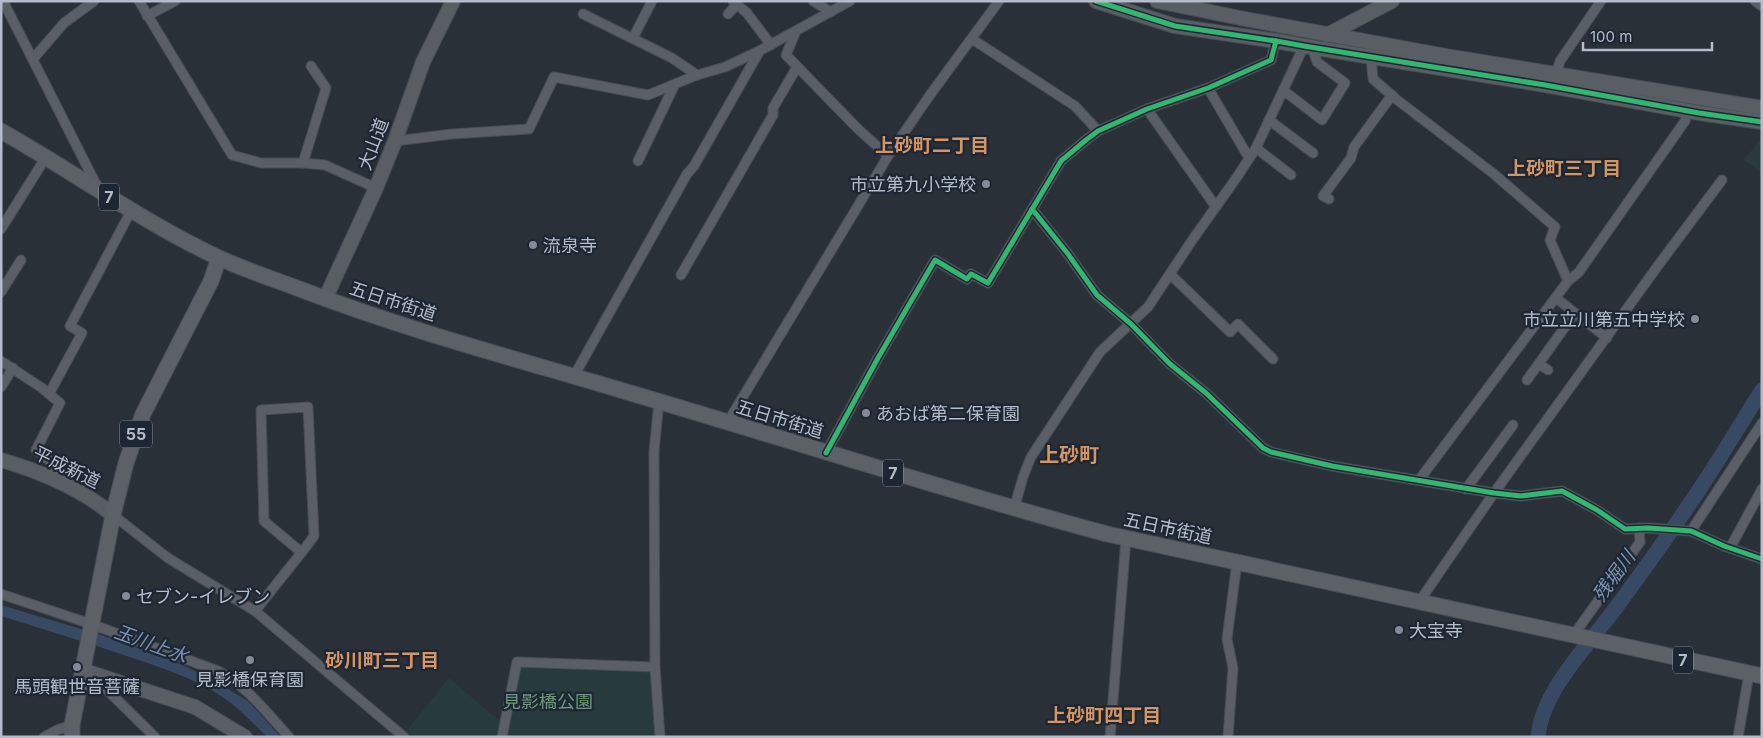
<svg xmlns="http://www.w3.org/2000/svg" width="1763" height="738" font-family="Inter,'Noto Sans JP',sans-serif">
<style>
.green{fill:#273a3e}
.water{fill:#384963}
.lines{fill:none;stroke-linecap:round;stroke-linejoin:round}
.river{stroke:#384963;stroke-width:15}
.street-casing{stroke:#484c53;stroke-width:11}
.secondary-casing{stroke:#484c53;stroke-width:16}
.primary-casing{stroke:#484c55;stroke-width:17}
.street{stroke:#5a5e66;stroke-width:9}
.secondary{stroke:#595d64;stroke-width:14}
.primary{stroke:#5c6168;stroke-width:15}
.cycleway-casing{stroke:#1d2633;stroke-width:8}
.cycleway{stroke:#33b770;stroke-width:5}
.poi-dot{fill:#848b96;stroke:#1d2633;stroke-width:2}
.labels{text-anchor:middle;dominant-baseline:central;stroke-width:4.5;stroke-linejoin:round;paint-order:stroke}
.shield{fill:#1d2633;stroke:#878f9c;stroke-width:1}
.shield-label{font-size:16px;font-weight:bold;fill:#b4bcc9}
.street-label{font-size:18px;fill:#b4bcc9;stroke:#1d2633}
.poi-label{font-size:18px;fill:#b4bcc9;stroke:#1d2633;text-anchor:start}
.park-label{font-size:18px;fill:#6b9a76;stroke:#1d2633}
.neighbourhood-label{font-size:19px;font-weight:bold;fill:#d59563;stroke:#1d2633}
.water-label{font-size:19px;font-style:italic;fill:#7c92b1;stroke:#1d2633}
.quarter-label{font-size:20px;font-weight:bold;fill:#d59563;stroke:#1d2633}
</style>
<rect width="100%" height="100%" fill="#2a3038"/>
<g class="green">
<polygon points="1762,137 1762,173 1744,160"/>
<polygon points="520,664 651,669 659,737 407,737 404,734 449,678 506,726"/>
</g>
<path class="water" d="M1,605l100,30 70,25 35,16 42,25 33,36h-14c-14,-14 -27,-28 -43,-39 -27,-19 -60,-29 -91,-40 -44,-15 -88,-28 -132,-42z"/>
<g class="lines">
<path class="river" d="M1538,737c4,-47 53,-95 80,-132 28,-38 55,-76 81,-115 22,-33 42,-67 63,-100"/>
<g class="street-casing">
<g id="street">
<polyline points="3,1 98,188"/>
<polyline points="139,1 232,155 261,163 303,163 325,165 376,188"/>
<polyline points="733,1 747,13 771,45"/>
<polyline points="813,1 831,12"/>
<polyline points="1755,1 1762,6"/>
<polyline points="583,14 672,58 697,75"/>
<polyline points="728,14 737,4"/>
<polyline points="147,16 175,1"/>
<polyline points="796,31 786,55 858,129 888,156"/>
<polyline points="633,38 652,1"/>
<polyline points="972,39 1075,106 1098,131"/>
<polyline points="1371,57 1373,79 1396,99 1494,174 1555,227 1550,240 1568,281"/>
<polyline points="33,59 64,23 94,1"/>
<polyline points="1556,75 1560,61 1601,1"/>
<polyline points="1208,88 1249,158"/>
<polyline points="1283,90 1322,120 1345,83 1317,62 1312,47"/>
<polyline points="1147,109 1216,207"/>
<polyline points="1269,120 1313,153"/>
<polyline points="395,141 452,134 529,129 554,77 648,95 697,75 725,67 759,51 850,1"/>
<polyline points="1256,148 1291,175"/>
<polyline points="638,161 674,86"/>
<polyline points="303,163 326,88 311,66"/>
<polyline points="1329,199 1323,196 1351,158 1354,147 1392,95"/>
<polyline points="1032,209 1068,254 1097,295 1131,324 1170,364 1206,393 1263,448 1271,452 1332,466 1494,493 1521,496 1562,491 1597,510 1625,529 1648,528 1691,531 1724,546 1762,559"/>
<polyline points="1,229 46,157"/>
<polyline points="1170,274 1230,332 1238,324 1273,359"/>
<polyline points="681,275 773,115 773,108 797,67"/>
<polyline points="1,292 21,260"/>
<polyline points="1556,298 1607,338"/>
<polyline points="1,361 42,388 60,403 36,450 56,466 54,478"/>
<polyline points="1539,364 1548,370"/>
<polyline points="574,376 687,174 694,166 759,52"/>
<polyline points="1527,380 1575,313"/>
<polyline points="1,387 13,368"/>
<polyline points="49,394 82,333 70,326 131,211"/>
<polyline points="659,401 654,451 655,667 660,737"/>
<polyline points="729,423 732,415 888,156 930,95 999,1"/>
<polyline points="826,453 878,358 935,260 967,279 971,274 988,283 1061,161 1086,140 1098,131 1147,109 1208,88 1271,60 1276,41"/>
<polyline points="1419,480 1568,281 1579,272 1685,121 1688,111"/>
<polyline points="1466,489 1513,425"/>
<polyline points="1014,509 1023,477 1031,457 1100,352 1148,307 1193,239 1237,177 1256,148 1304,46"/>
<polyline points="113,515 168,558 255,611 404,737"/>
<polyline points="1691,531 1762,423"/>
<polyline points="1730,548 1762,489"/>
<path d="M1,594l90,30 127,47c29,15 49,42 71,66"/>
<polyline points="1419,602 1494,493 1657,267 1722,180"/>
<polyline points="255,611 309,543 314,536 308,407 261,410 264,521 301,552"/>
<polyline points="1573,636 1640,542 1639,528"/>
<polyline points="107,678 107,690 155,737"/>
<polyline points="44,737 57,730 72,725"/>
<polyline points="502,737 517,662 655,667"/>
<polyline points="1110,737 1126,539"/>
<polyline points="1228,737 1233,668 1227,639 1237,562"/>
<polyline points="1738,737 1749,674"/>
</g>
</g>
<g class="secondary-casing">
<g id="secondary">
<polyline points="1096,1 1175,26 1276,41 1304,46 1545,85 1699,113 1762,122"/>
<polyline points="1157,1 1245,19 1446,56 1762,108"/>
<polyline points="1327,35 1392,1"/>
<polyline points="325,299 376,188 395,141 423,62 453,1"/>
<path d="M1,460c41,12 79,28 112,55"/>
<polyline points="82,670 195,707 245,737"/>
</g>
</g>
<g class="primary-casing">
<g id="primary">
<path d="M1,131c73,41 140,90 216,126 28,13 59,23 88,34 102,39 208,67 312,98 164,48 326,101 490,145l655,142"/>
<polyline points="72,737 72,725 113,515 126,463 143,414 211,281 219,258"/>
</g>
</g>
<use href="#street" class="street"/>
<use href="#secondary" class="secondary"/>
<use href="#primary" class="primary"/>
<g class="cycleway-casing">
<g id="cycleway">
<polyline points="1096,1 1175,26 1276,41 1304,46 1545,85 1699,113 1762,122"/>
<polyline points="1032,209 1068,254 1097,295 1131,324 1170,364 1206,393 1263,448 1271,452 1332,466 1494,493 1521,496 1562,491 1597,510 1625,529 1648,528 1691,531 1724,546 1762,559"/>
<polyline points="826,453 878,358 935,260 967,279 971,274 988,283 1061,161 1086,140 1098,131 1147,109 1208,88 1271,60 1276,41"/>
</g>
</g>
<use href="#cycleway" class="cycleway"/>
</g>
<g class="poi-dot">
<circle cx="986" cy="184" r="5"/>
<circle cx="533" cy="245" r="5"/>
<circle cx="1695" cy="319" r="5"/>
<circle cx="866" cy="413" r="5"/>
<circle cx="126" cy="596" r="5"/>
<circle cx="1399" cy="630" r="5"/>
<circle cx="250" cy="660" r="5"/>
<circle cx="77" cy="667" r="5"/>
</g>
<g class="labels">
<g class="shield">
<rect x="99" y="183.5" width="20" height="27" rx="4"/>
<rect x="120" y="420.5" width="32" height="27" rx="4"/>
<rect x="883" y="459.5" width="20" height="27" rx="4"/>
<rect x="1673" y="646.5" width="20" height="27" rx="4"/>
</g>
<g class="shield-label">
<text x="109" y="197">7</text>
<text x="136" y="434">55</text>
<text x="893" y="473">7</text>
<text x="1683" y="660">7</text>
</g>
<g class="street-label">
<text transform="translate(373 144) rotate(-69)">大山道</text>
<text transform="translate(393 301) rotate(18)">五日市街道</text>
<text transform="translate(780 419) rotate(17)">五日市街道</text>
<text transform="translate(67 467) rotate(26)">平成新道</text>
<text transform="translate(1168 528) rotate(12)">五日市街道</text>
</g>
<g class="poi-label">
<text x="976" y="184" text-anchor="end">市立第九小学校</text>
<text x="543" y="245">流泉寺</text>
<text x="1685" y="319" text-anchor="end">市立立川第五中学校</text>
<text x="876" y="413">あおば第二保育園</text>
<text x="136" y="596">セブン-イレブン</text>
<text x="1409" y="630">大宝寺</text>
<text x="250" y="679" text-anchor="middle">見影橋保育園</text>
<text x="77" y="686" text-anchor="middle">馬頭観世音菩薩</text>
</g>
<g class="park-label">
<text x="548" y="701">見影橋公園</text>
</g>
<g class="neighbourhood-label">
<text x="932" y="145">上砂町二丁目</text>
<text x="1564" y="168">上砂町三丁目</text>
<text x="382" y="660">砂川町三丁目</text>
<text x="1104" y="715">上砂町四丁目</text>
</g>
<g class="water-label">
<text transform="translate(1614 576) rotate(-54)">残堀川</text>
<text transform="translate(151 644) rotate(20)">玉川上水</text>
</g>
<g class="quarter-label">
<text x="1069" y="455">上砂町</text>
</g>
</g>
<rect width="1763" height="738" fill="none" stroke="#b4bcc9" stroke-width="5"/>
<path d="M1583 42v8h129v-8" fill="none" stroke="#b4bcc9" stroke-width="2.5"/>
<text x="1590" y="42" font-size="15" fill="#b4bcc9" stroke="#1d2633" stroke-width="4" paint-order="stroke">100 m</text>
</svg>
